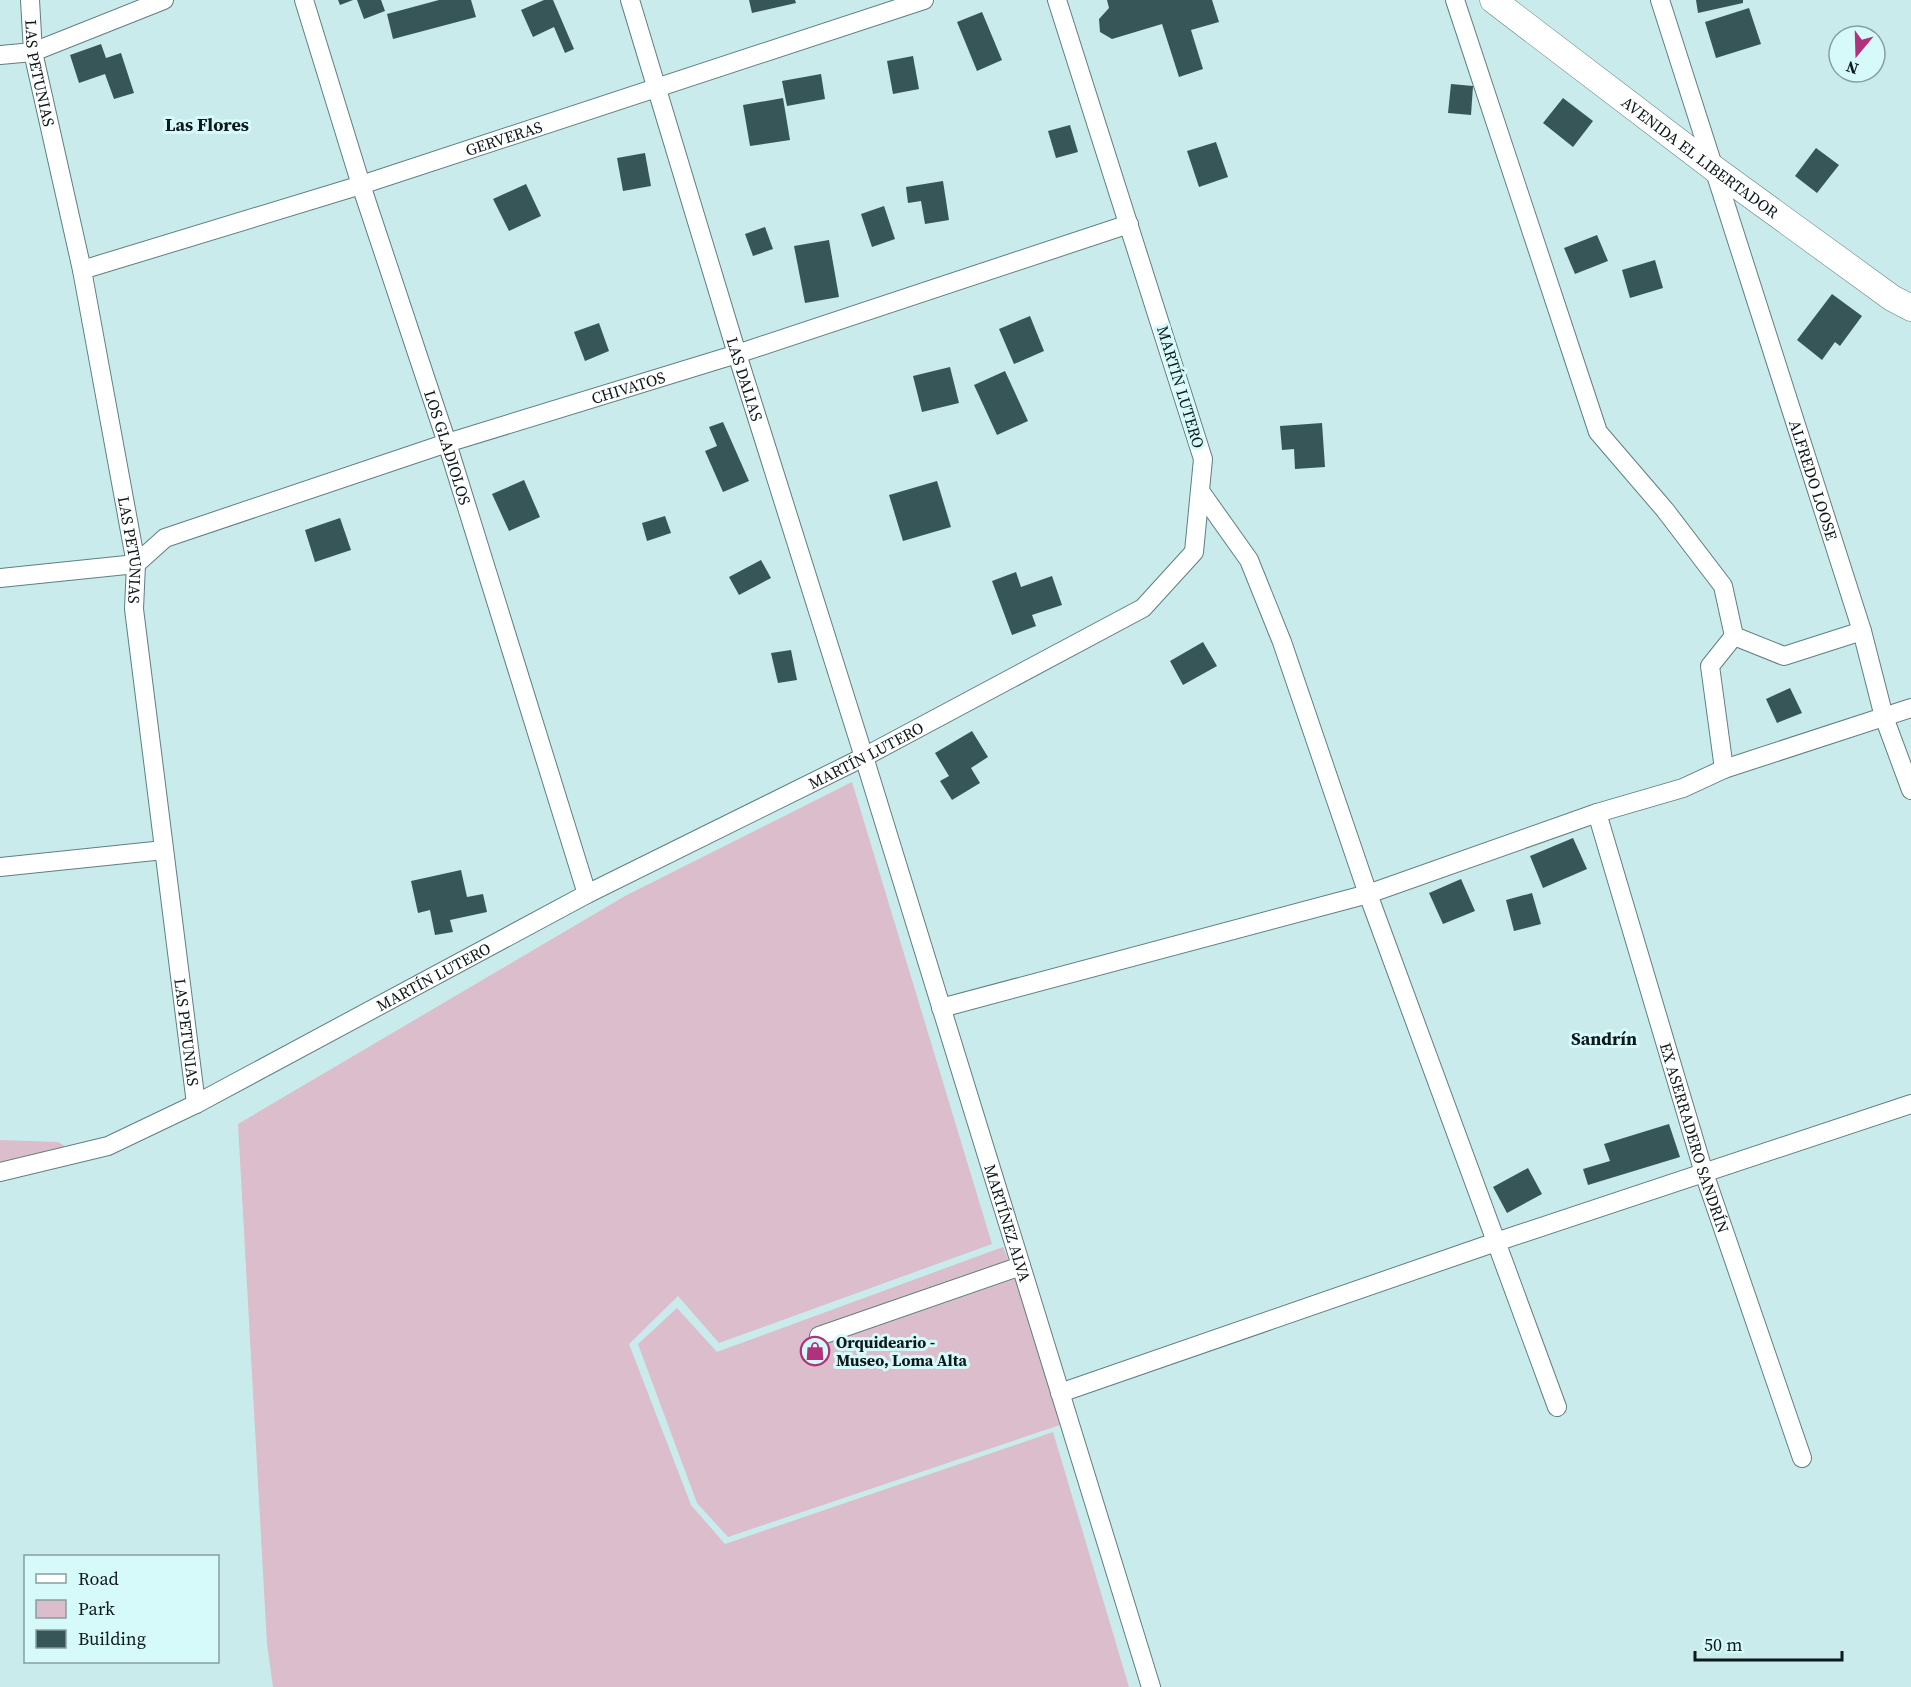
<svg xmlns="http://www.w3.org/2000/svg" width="1911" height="1687" font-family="'Source Serif 4',serif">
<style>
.green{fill:#dbbdcb}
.building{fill:#375657}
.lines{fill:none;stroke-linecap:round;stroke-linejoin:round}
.minor-casing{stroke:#607f80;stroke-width:20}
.secondary-casing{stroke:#607f80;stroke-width:27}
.minor{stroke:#fff;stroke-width:18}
.secondary{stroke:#fff;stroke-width:26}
.labels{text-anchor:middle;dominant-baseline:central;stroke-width:6;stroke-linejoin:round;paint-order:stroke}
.street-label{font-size:16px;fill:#0d191a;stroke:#d6f9f9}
.poi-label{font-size:16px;font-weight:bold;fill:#0d191a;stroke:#d6f9f9;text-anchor:start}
.neighbourhood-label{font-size:18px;font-weight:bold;fill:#0d191a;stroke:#d6f9f9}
</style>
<rect width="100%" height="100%" fill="#c9ebec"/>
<g class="green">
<polygon points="852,782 992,1244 719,1343 678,1296 629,1344 691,1505 725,1544 1053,1432 1129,1687 273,1687 267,1644 238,1124 625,896"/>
<polygon points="0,1140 58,1142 81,1156 0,1166"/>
<polygon points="1003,1247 1015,1276 1060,1425 728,1537 697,1503 638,1344 677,1308 717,1352"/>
</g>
<g class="building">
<polygon points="338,0 353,0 340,5"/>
<polygon points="357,0 381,0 385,11 364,19"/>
<polygon points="439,0 471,0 476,17 393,39 387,14"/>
<polygon points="544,0 553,0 574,49 565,53 554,27 533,37 521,10"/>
<polygon points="749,0 795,0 796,3 752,13"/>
<polygon points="1107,0 1212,0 1219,22 1191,30 1203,69 1179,77 1162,24 1112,39 1100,32 1099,19 1109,8"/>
<polygon points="1696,0 1743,0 1743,3 1698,13"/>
<polygon points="1749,8 1761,44 1716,58 1705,22"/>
<polygon points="982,12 1002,60 977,71 957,22"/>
<polygon points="101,44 106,58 121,53 134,93 114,99 105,74 79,83 70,55"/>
<polygon points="913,56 919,89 893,94 887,61"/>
<polygon points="821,74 825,99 787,106 782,81"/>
<polygon points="1451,84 1473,86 1471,115 1448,113"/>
<polygon points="783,98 790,140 750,146 743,105"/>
<polygon points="1563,98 1593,121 1573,147 1543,123"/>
<polygon points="1070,125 1078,152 1056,158 1048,131"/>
<polygon points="1216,142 1228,177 1199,187 1187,151"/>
<polygon points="1816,148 1839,165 1817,193 1795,176"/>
<polygon points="645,153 651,186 623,191 617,158"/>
<polygon points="943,181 949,220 925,224 921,201 908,203 906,187"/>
<polygon points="526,184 541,216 509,231 493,199"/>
<polygon points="884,206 895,239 872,247 861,214"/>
<polygon points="765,227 773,249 753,256 745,234"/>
<polygon points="1597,235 1608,261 1575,274 1564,248"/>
<polygon points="829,240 839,297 805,303 794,246"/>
<polygon points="1655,260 1663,288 1630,298 1622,270"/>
<polygon points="1832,294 1862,316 1840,346 1835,342 1822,360 1797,340"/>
<polygon points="1030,316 1044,351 1014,364 999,329"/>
<polygon points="599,323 609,351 585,361 574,332"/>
<polygon points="950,367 959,403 922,412 913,376"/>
<polygon points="1005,371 1028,421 997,435 974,385"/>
<polygon points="723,422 749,481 723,492 705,451 717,446 709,427"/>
<polygon points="1322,423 1325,467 1295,469 1294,449 1282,450 1280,426"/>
<polygon points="524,480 540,517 509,531 492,494"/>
<polygon points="937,481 951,527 903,541 889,495"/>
<polygon points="665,516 671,533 647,541 642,523"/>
<polygon points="340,518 351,550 315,562 305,530"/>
<polygon points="761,560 771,578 739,595 729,577"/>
<polygon points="1016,572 1021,587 1052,576 1062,605 1032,615 1036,626 1012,635 992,581"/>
<polygon points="1203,642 1217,666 1183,685 1170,661"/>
<polygon points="791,650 797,680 778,683 771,653"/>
<polygon points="1790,688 1802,713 1777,723 1766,699"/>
<polygon points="972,731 988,757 971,768 980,783 952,800 940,781 949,776 935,753"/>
<polygon points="1573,838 1587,869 1543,888 1530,856"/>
<polygon points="461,870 467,897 483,894 487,912 450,920 453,932 435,935 430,910 418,913 411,881"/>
<polygon points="1461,879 1475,911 1443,924 1429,893"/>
<polygon points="1532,893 1541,924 1514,931 1506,900"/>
<polygon points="1669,1124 1680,1157 1588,1185 1583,1169 1610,1161 1604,1144"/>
<polygon points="1528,1168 1542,1194 1507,1213 1493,1187"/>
</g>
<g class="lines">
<g class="minor-casing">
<g id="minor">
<path id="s1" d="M30,0l3,52 49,218 54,294 -2,45 62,495"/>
<path id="s2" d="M304,0l57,185 86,258 140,451"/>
<path id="s3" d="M630,0l107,354 127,403 287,930"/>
<polyline points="1455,0 1598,432 1665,510 1723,586 1734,636 1710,666 1724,769"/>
<path id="s4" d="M1660,0l202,631 22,86 27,73"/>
<polyline points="0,55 33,52 164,0"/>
<path id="s5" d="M82,270l279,-85 563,-185"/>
<polyline points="1200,491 1249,560 1282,642 1368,894 1557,1407"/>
<path id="s6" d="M136,564l29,-26 282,-95 290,-89 392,-130"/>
<polyline points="0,578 136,564"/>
<polyline points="1734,636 1784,656 1862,631"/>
<path id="s7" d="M1597,813l107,360 98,285"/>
<polyline points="0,867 164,850"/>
<polyline points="941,1008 1368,894 1597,813 1683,788 1724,769 1911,708"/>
<path id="s8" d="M0,1172l108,-26 88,-42 391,-210 277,-137 279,-149 51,-56 9,-93 -146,-459"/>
<polyline points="819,1336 1021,1266"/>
<polyline points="1060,1393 1496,1242 1911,1104"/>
</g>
</g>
<g class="secondary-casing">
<g id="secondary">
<path id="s9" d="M1493,0l223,170 176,128 19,10"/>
</g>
</g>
<use href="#minor" class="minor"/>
<use href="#secondary" class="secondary"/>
</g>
<defs>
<g id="shop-ring" transform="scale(1.5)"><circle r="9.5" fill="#d6f9f9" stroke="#b1317d" stroke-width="1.5"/><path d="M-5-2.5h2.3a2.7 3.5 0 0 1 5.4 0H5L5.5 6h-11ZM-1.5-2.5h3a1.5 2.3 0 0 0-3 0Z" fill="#b1317d"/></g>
</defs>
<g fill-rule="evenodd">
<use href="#shop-ring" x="815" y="1351"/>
</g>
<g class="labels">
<g class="street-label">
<text stroke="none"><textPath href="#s1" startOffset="74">LAS PETUNIAS</textPath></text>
<text stroke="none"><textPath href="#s5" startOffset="442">GERVERAS</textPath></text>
<text stroke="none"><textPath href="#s9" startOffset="260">AVENIDA EL LIBERTADOR</textPath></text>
<text stroke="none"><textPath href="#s3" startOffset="396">LAS DALIAS</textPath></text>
<text stroke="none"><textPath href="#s6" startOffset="526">CHIVATOS</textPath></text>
<text transform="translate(1181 387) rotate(73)">MARTÍN LUTERO</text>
<text stroke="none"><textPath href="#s2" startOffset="470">LOS GLADIOLOS</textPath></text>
<text stroke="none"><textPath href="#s4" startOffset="504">ALFREDO LOOSE</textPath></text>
<text stroke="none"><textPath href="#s1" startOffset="560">LAS PETUNIAS</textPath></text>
<text stroke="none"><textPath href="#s8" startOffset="964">MARTÍN LUTERO</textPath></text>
<text stroke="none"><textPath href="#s8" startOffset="478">MARTÍN LUTERO</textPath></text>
<text stroke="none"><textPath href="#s1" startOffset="1046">LAS PETUNIAS</textPath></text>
<text stroke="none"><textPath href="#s7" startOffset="339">EX ASERRADERO SANDRÍN</textPath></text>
<text stroke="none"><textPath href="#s3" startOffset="1280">MARTÍNEZ ALVA</textPath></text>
</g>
<g class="poi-label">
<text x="836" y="1342">Orquideario -<tspan x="836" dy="18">Museo, Loma Alta</tspan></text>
</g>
<g class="neighbourhood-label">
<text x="207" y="124">Las Flores</text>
<text x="1604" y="1038">Sandrín</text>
</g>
</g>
<rect x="24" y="1555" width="195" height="108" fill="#d6f9f9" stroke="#869fa0" stroke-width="1.5"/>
<rect x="36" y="1574" width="30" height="9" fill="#ffffff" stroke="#869fa0" stroke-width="1.5"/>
<text x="78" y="1585" font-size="18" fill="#0d191a">Road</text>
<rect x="36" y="1600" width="30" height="18" fill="#dbbdcb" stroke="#869fa0" stroke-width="1.5"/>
<text x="78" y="1615" font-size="18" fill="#0d191a">Park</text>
<rect x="36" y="1630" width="30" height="18" fill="#375657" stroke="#869fa0" stroke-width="1.5"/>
<text x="78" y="1645" font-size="18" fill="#0d191a">Building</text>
<g transform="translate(1857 54) rotate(199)"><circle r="28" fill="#d6f9f9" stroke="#869fa0" stroke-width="1.5"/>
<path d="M0-4.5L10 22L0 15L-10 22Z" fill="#b1317d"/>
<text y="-9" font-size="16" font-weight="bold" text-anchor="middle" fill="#0d191a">N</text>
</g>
<path d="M1695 1651v9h147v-9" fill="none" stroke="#0d191a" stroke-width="3"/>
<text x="1704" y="1651" font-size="18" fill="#0d191a" stroke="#d6f9f9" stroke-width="4.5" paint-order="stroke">50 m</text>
</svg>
